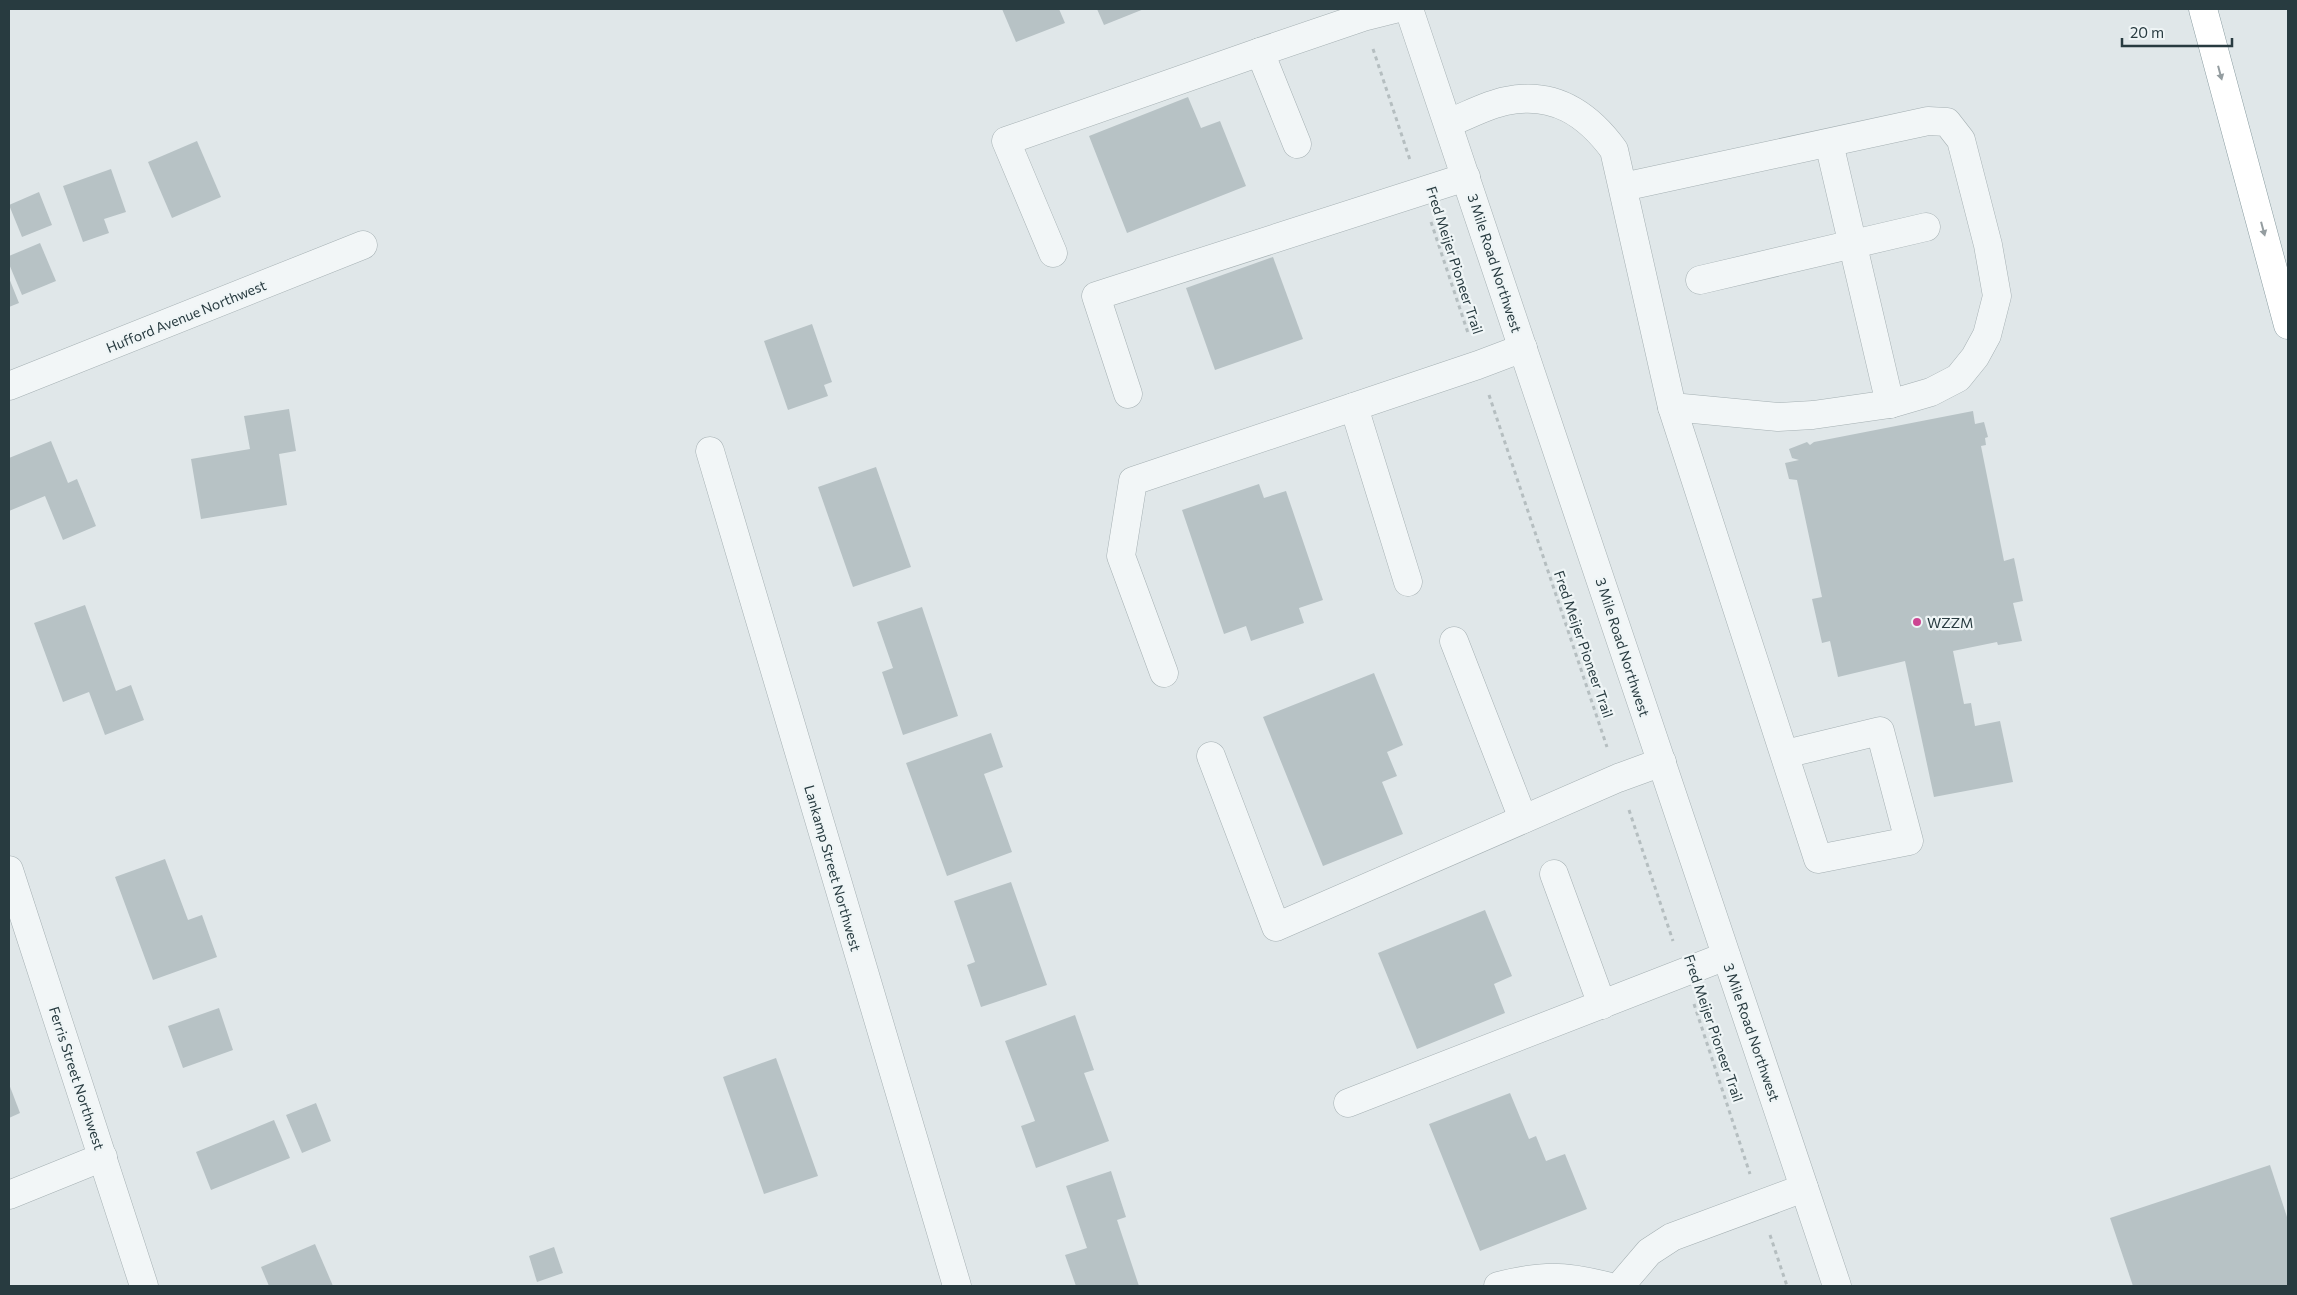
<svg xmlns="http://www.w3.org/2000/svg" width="2297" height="1295" font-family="Commissioner,sans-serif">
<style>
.building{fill:#b7c2c5}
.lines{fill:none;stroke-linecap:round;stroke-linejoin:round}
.minor-casing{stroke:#a5b0b3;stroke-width:29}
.highway-casing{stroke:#879a9f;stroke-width:29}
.path{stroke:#b5bec0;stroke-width:3;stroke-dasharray:4 4;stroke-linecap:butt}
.minor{stroke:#f2f6f7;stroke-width:28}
.highway{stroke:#fff;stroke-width:28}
.oneway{fill:#949da0}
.poi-dot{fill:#cd4592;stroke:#eff5f6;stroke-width:2}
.labels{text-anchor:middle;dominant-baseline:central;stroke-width:4.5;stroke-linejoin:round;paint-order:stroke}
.street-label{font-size:14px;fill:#283b40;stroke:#eff5f6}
.poi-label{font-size:14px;fill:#283b40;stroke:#eff5f6;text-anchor:start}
</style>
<rect width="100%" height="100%" fill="#e0e7e9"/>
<g class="building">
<polygon points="1002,9 1059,9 1065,23 1016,42"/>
<polygon points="1097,9 1144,9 1104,25"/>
<polygon points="1188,97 1201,128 1220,121 1246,186 1127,233 1089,136"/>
<polygon points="197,141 221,197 172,218 148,162"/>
<polygon points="111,169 126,212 104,219 109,233 83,242 63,186"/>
<polygon points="39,192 52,225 22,237 9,205"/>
<polygon points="40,243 56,281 22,295 9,264 9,256"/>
<polygon points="1273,257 1303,339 1215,370 1186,288"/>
<polygon points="9,278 19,303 9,307"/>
<polygon points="812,324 832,382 824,385 828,396 788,410 764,341"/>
<polygon points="289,409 296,451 279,454 287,505 201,519 191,459 250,449 244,416"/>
<polygon points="1973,411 1975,424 1984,422 1988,437 1985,438 1986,445 1981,446 2004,561 2014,558 2023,601 2013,603 2022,641 1998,645 1997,642 1953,651 1964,704 1971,703 1975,726 2000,721 2013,782 1934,797 1905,661 1838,677 1830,641 1822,643 1812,599 1822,597 1797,480 1789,479 1785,463 1799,460 1792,458 1789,449 1807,442 1810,445 1814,442"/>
<polygon points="51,441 68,483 77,479 96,526 63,540 45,496 9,511 9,458"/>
<polygon points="876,467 911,567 853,587 818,487"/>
<polygon points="1259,484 1264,498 1286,491 1323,600 1299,608 1304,623 1251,641 1246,626 1224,634 1182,510"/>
<polygon points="85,605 116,691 131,685 144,720 105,735 89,692 63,702 34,623"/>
<polygon points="922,607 958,716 903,735 882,672 893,668 877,622"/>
<polygon points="1374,673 1403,745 1387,752 1397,776 1382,782 1403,834 1323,866 1263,717"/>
<polygon points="991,733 1003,767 984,774 1012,852 947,876 906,763"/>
<polygon points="165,859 188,920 202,915 217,957 153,980 115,877"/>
<polygon points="1011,882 1047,985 981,1007 967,965 975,962 954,901"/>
<polygon points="1485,910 1512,976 1494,984 1505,1013 1417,1049 1378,953"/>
<polygon points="219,1008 233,1050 183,1068 168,1026"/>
<polygon points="1075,1015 1094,1070 1084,1073 1109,1141 1036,1168 1021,1126 1035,1121 1005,1041"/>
<polygon points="776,1058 818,1176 764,1194 723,1077"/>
<polygon points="9,1084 20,1113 9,1118"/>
<polygon points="1510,1093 1529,1139 1536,1136 1546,1161 1565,1154 1587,1209 1480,1251 1429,1124"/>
<polygon points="316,1103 331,1141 302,1153 286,1115"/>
<polygon points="274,1120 290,1158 211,1190 196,1152"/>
<polygon points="2270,1165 2288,1220 2288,1286 2133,1286 2110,1218"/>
<polygon points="1111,1171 1126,1217 1117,1220 1139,1286 1076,1286 1065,1255 1087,1248 1066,1186"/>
<polygon points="315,1244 333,1286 269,1286 261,1267"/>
<polygon points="554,1247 563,1273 537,1282 529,1256"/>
</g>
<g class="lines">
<g class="minor-casing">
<g id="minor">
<polyline points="1409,9 1837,1286"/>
<polyline points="1260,52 1297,144"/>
<path d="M1448,123c19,-7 38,-18 58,-22 47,-10 81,12 108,49l58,257 146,452 91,-18 -29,-110 -95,23"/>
<polyline points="1829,143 1890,404"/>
<polyline points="1623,187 1928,121 1947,122 1961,140 1988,245 1997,296 1987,335 1975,357 1958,378 1931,392 1890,404 1813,415 1778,417 1672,407"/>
<polyline points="1053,253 1006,141 1260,52 1363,17 1395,9"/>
<polyline points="1700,280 1926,227"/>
<polyline points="9,386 363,245"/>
<polyline points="1128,394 1096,296 1466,177"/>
<polyline points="1354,407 1408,582"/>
<polyline points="710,451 957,1286"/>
<polyline points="1454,641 1523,819"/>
<polyline points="1164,673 1121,556 1133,481 1478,365 1523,348"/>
<polyline points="1211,756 1276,927 1618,778 1662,762"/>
<polyline points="9,870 144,1286"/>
<polyline points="1554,874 1602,1005"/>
<polyline points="1348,1103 1726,956"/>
<polyline points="9,1195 103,1157"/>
<path d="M1498,1286c44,-11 65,-11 109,0"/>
<polyline points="1620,1286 1649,1252 1672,1237 1804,1188"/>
</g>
</g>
<g class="highway-casing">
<polyline id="highway" points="2203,9 2288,325"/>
</g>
<g class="path">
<polyline points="1373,49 1410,160"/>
<polyline points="1431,222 1468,333"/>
<polyline points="1489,395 1607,747"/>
<polyline points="1629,810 1673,941"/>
<polyline points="1694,1004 1750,1174"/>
<polyline points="1770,1235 1787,1286"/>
</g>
<use href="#minor" class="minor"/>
<use href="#highway" class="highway"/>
</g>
<defs><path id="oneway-solid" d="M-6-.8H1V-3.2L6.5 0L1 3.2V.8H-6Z" transform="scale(1.25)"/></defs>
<g class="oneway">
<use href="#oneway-solid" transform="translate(2220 73) rotate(75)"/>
<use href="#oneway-solid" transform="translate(2263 229) rotate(75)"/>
</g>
<circle class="poi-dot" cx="1917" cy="622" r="5"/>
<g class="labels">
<g class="street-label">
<text transform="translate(1455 260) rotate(72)">Fred Meijer Pioneer Trail</text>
<text transform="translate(1495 263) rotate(72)">3 Mile Road Northwest</text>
<text transform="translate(186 316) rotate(-22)">Hufford Avenue Northwest</text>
<text transform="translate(1584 644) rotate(71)">Fred Meijer Pioneer Trail</text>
<text transform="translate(1623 647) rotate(72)">3 Mile Road Northwest</text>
<text transform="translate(833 868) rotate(74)">Lankamp Street Northwest</text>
<text transform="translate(1714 1028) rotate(71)">Fred Meijer Pioneer Trail</text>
<text transform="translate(1752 1032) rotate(71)">3 Mile Road Northwest</text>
<text transform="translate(77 1078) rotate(72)">Ferris Street Northwest</text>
</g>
<g class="poi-label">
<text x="1927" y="622">WZZM</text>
</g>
</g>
<rect width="2297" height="1295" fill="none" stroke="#283b40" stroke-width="20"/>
<path d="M2122 38v8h110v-8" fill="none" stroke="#283b40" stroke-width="2.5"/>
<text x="2130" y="38" font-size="15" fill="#283b40" stroke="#eff5f6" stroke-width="4" paint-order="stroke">20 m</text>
</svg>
